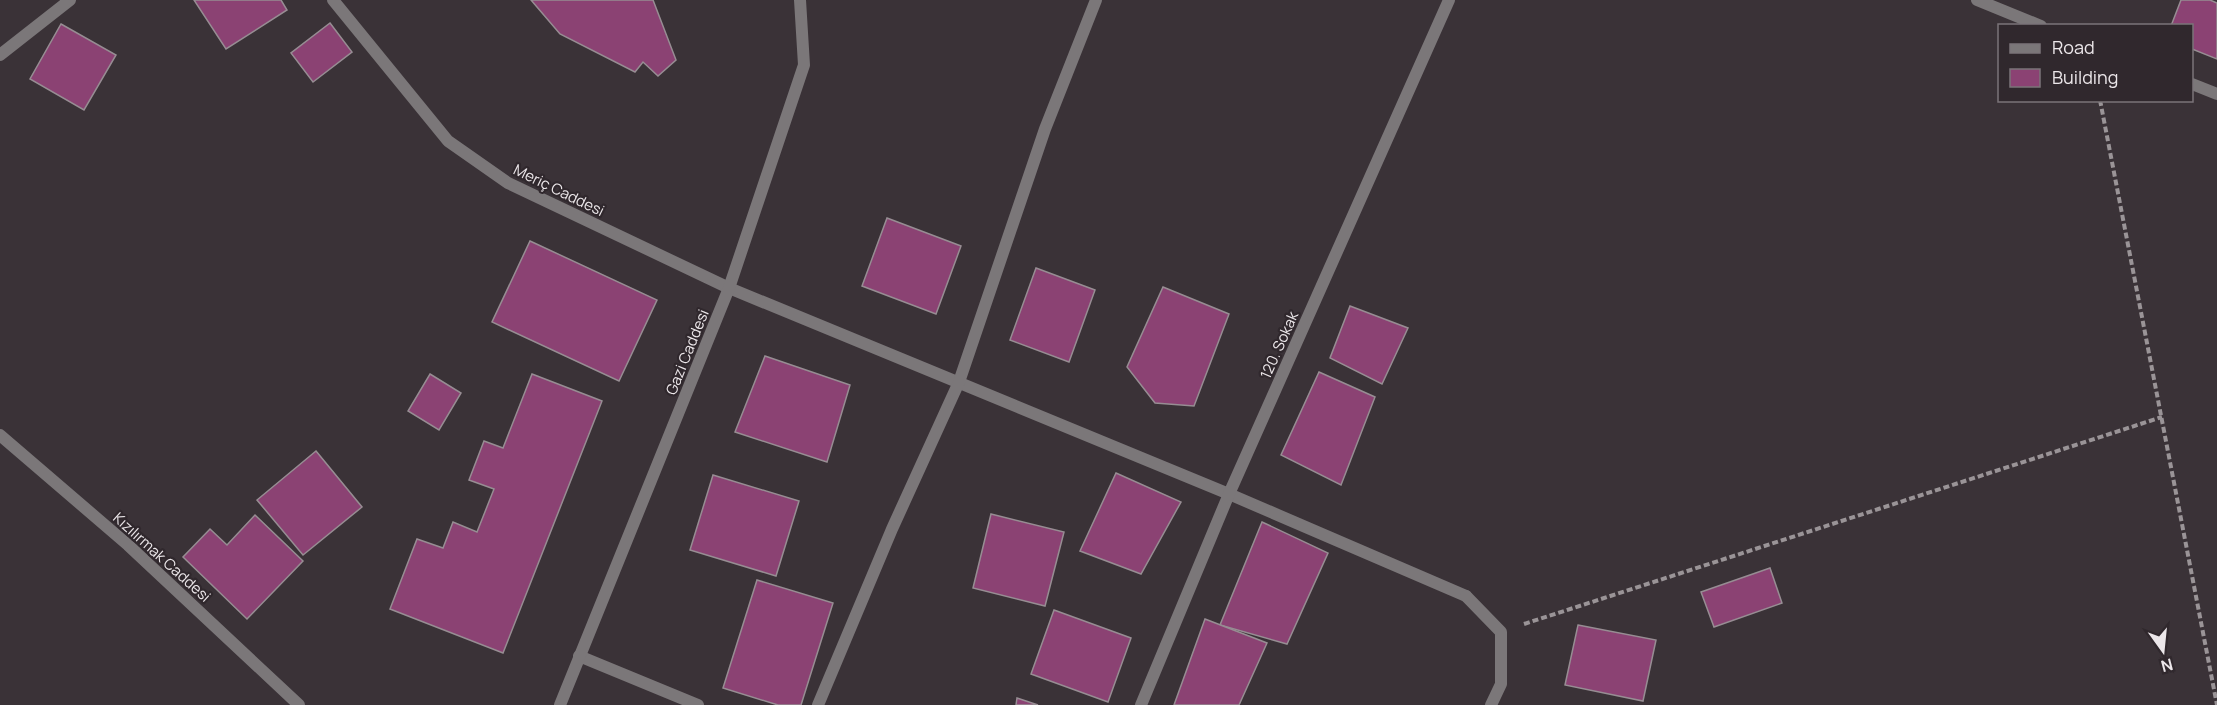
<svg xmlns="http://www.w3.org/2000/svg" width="2217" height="705" font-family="Manrope,sans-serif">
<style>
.building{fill:#8b4273;stroke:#978d93;stroke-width:1.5}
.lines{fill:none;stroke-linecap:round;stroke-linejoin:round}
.path{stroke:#9a9497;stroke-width:4;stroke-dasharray:6 3;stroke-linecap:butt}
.minor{stroke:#7b7779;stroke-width:12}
.tertiary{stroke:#7b7779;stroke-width:12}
.labels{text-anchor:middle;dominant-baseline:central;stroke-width:4.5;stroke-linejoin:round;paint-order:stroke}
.street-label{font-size:15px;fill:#ece7ea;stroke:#30282d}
</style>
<rect width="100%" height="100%" fill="#3a3237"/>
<g class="building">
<polygon points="194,0 281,0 287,10 226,49"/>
<polygon points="531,0 653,0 676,60 658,76 643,62 635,72 560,34"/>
<polygon points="2181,0 2210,0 2217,3 2217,59 2192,49 2192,26 2171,26"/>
<polygon points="330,23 352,52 313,82 291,53"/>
<polygon points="61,24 116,55 84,110 30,79"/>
<polygon points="887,218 961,246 936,314 862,286"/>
<polygon points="530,241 657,300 619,381 492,322"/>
<polygon points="1036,268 1095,290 1069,362 1010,340"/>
<polygon points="1163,287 1229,314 1194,406 1155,403 1127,367"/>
<polygon points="1350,306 1408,328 1382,384 1330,358"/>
<polygon points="765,356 850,385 827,462 735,432"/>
<polygon points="1319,372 1375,397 1341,485 1281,455"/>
<polygon points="430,374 461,393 439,430 408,411"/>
<polygon points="532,374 602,401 503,653 390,609 417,539 443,548 453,522 477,532 494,489 469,480 484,441 503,448"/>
<polygon points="316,451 362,507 303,555 257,500"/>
<polygon points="1116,473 1181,502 1141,574 1080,551"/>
<polygon points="713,475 799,501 776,576 690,550"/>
<polygon points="991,514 1064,532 1045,606 973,588"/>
<polygon points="255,515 303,561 247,619 183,557 210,529 227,545"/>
<polygon points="1262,522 1328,553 1287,644 1220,625"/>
<polygon points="1770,568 1782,603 1714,627 1701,592"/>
<polygon points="757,580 833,603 801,705 778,705 723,688"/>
<polygon points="1054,610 1131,638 1108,702 1031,674"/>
<polygon points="1205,619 1267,643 1239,705 1174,705"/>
<polygon points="1578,625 1656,640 1643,701 1565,685"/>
<polygon points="1017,698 1038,705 1016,705"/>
</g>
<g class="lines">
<g class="path">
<polyline points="2100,100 2217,705"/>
<polyline points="1524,624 2162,417"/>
</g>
<g class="minor">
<polyline points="333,0 448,141 508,183 729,288 1229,494 1466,596"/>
<polyline points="0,55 70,0"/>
<polyline points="579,656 698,705"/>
<polyline points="818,705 892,529 959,382 1045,129 1096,0"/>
<polyline points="1141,705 1229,494 1449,0"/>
</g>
<g class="tertiary">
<polyline points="1977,0 2041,26"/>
<polyline points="2192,84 2217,94"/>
<polyline points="0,435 128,545 299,705"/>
<polyline points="1466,596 1501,632 1501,684 1491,705"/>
<polyline points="560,705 729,288 804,65 800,0"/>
</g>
</g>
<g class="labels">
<g class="street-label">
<text transform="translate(559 190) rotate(26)">Meriç Caddesi</text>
<text transform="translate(1279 345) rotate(-66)">120. Sokak</text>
<text transform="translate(687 352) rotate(-68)">Gazi Caddesi</text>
<text transform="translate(162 557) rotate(42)">Kızılırmak Caddesi</text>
</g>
</g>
<rect x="1998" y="24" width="195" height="78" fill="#30282d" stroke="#7b7479" stroke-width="1.5"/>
<rect x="2010" y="44" width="30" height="9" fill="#7b7779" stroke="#7b7479" stroke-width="1.5"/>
<text x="2052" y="54" font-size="18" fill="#ece7ea">Road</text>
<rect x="2010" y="69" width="30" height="18" fill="#8b4273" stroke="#7b7479" stroke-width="1.5"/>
<text x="2052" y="84" font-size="18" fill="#ece7ea">Building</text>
<g transform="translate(2163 651) rotate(165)" stroke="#30282d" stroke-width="4.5" paint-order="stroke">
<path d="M0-4.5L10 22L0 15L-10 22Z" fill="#ece7ea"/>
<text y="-9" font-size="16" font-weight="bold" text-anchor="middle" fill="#ece7ea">N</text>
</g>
</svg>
